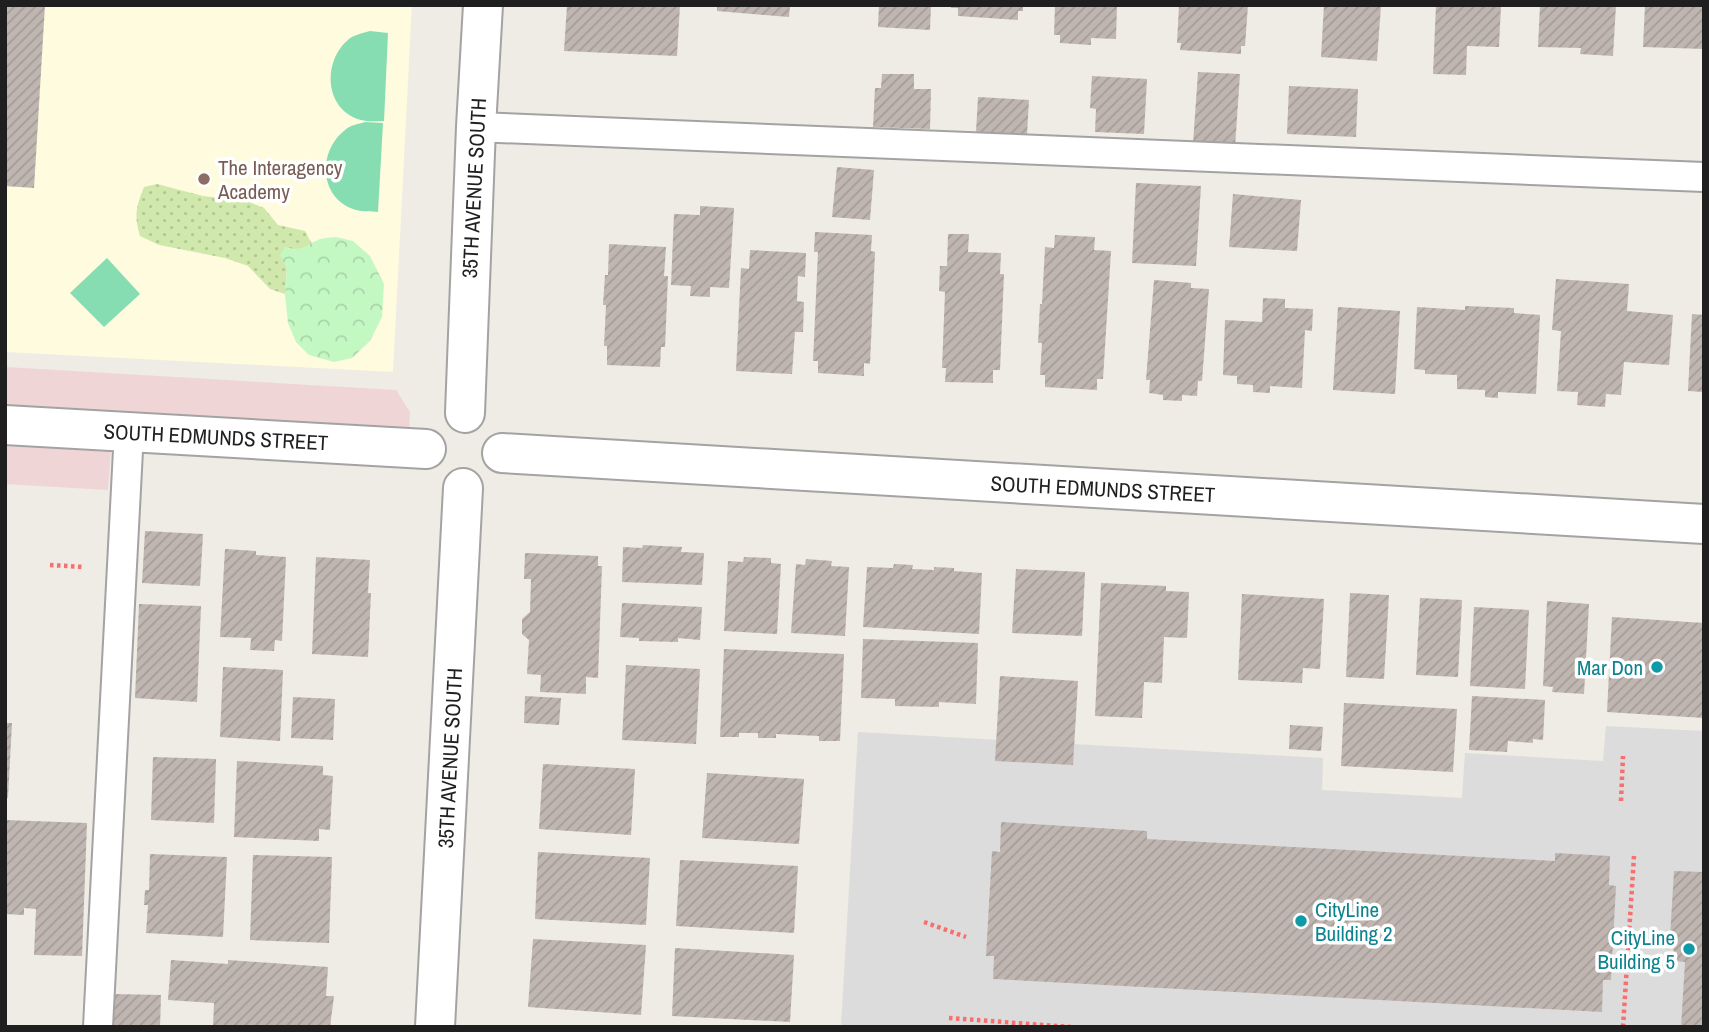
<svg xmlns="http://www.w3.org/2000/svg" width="1709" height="1032" font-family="'Archivo Narrow',sans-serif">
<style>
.residential{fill:#dddcdc}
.commercial{fill:#f0d5d6}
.education{fill:#fefbdf}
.grass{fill:url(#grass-dots)}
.park{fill:url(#park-crowns)}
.pitch{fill:#85ddb1}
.building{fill:url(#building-hatch)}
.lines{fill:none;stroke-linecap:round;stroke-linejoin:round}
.lane-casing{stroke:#a3a3a3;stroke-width:32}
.street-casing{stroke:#a3a3a3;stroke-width:42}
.path{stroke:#f76f6f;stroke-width:4.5;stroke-dasharray:3.5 3.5;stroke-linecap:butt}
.lane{stroke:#fff;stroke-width:28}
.street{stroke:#fff;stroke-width:38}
.education-dot{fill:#8d6e63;stroke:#fff;stroke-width:2.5}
.culture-dot{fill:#0f9aa8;stroke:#fff;stroke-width:2.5}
.labels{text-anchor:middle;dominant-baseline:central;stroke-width:7;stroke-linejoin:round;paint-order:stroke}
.education-label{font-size:21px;fill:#785e54;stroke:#fff;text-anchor:start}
.street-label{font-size:21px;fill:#1f1f1f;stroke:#fff}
.culture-label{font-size:21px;fill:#0d838f;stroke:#fff;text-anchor:end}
</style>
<defs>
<pattern id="grass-dots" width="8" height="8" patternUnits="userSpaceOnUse" patternTransform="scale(1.75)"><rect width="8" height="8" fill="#d0e8ac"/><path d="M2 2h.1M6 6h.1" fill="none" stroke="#b2c794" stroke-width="1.8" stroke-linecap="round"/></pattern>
<pattern id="park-crowns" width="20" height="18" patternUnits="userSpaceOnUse" patternTransform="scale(1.75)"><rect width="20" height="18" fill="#c4f8c3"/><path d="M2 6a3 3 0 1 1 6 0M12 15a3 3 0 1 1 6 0" fill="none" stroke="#a8d4a7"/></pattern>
<pattern id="building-hatch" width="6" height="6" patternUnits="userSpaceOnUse" patternTransform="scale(1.75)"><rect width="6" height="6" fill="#c0b6b1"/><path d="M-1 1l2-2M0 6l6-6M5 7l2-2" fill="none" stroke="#a59c98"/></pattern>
</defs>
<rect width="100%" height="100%" fill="#efebe5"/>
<polygon class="residential" points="1606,726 1704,731 1704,1027 841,1027 858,732 1323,758 1322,790 1462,798 1465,753 1603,761"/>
<polygon class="commercial" points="5,367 396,390 410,412 408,449 112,432 108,490 5,484"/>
<polygon class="education" points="5,5 412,5 393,372 5,352"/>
<path class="grass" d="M157,184l46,12 44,5 17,7 14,17 27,6 7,13c-8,5 -17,7 -27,3l2,22 -2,25 -15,-5 -22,-23 -23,-8 -66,-13 -19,-9c-6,-19 -4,-30 4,-49z"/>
<path class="park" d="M336,237l17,4 17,15 14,28 -2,33 -12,24 -18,17 -18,4 -25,-7 -13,-13 -8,-19 -3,-29 2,-25 -7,-14 5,-8c14,6 21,-2 33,-7 6,-3 12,-2 18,-3z"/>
<g class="pitch">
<path d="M370,31l18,2 -4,88c-7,0 -16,1 -23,-1 -37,-10 -39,-59 -12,-81 5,-4 14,-6 21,-8z"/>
<path d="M365,122l18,1 -5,89c-7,-1 -15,0 -22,-2 -37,-11 -39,-58 -11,-80 5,-5 14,-6 20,-8z"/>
<polygon points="107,258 140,294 104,327 70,293"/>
</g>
<g class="building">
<polygon points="5,5 45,5 34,188 5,186"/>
<polygon points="567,5 680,5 677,56 564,51"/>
<polygon points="717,5 790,5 789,17 717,11"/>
<polygon points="879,5 931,5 930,30 878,27"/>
<polygon points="951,5 1023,5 1023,11 1018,11 1018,20 958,16 958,8 951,8"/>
<polygon points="1055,5 1117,5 1116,39 1091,38 1091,45 1060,43 1060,35 1054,35"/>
<polygon points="1179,5 1248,5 1245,46 1241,46 1241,54 1180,50 1181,43 1177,43"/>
<polygon points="1324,5 1381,5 1377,61 1321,57"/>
<polygon points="1436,5 1501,5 1499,47 1467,46 1466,75 1433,74"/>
<polygon points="1540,5 1616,5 1613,56 1580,54 1581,48 1538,47"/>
<polygon points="1645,5 1704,5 1704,49 1643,47"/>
<polygon points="1198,72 1240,74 1235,147 1193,144"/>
<polygon points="882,74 914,74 914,89 931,89 930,129 873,127 875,88 881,88"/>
<polygon points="1092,76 1147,79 1144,134 1095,132 1096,109 1090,108"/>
<polygon points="1289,86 1358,89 1356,137 1287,134"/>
<polygon points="978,97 1029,100 1027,135 976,132"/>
<polygon points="837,167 874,170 870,220 832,217"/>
<polygon points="1136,183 1201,186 1196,266 1132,263"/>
<polygon points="1233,194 1301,200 1297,251 1229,247"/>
<polygon points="700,206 734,208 729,288 710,287 710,297 690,296 691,286 671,285 674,214 700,215"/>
<polygon points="815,232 872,235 871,251 875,252 870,364 864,363 864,376 818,373 818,361 813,361 818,252 814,252"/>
<polygon points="948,234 969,234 968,252 1001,253 1000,274 1004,274 1000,370 993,370 993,383 945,382 946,368 942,368 945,292 939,291 940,266 947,266"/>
<polygon points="1055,235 1095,237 1094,250 1111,251 1103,379 1097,379 1097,390 1045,387 1045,375 1040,375 1042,343 1038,343 1040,304 1042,304 1045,247 1054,248"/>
<polygon points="609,244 666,247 664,276 668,276 665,347 661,347 660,367 607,365 607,346 604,346 606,305 603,305 605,275 608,275"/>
<polygon points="750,250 806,253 805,277 798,276 797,301 804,302 803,332 795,332 792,374 736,371 741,268 749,269"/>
<polygon points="1556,279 1629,284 1627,311 1673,315 1669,365 1624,362 1621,395 1606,394 1605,407 1577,405 1578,392 1557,391 1561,331 1552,330"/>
<polygon points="1154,280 1191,283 1191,288 1209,289 1202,381 1198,381 1197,396 1182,395 1182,401 1163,400 1163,395 1149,393 1150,380 1146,380"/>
<polygon points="1263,298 1285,299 1285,308 1313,309 1312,331 1305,330 1302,388 1270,386 1270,393 1253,392 1253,385 1237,384 1237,376 1223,375 1225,320 1262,322"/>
<polygon points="1465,306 1514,308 1514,313 1540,315 1536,394 1498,392 1498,398 1485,397 1485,390 1457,389 1457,375 1425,374 1425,370 1414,369 1417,307 1465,310"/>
<polygon points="1338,307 1400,311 1395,394 1333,390"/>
<polygon points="1692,314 1704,315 1704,392 1688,391"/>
<polygon points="145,531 203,534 200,586 142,583"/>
<polygon points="643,545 682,547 681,552 704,553 702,585 622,582 623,547 642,548"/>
<polygon points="225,549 256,551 256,555 286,557 282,641 275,640 274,651 250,650 251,638 220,637"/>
<polygon points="525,553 598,556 598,566 602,566 598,678 586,677 586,694 540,692 541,675 527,674 529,640 522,634 522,619 530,612 531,579 524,579"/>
<polygon points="316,557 370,560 368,593 371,593 368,657 312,654"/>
<polygon points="744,557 771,558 771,563 781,564 777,634 724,631 728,561 743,562"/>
<polygon points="806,559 832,561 831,566 849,567 845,636 791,633 796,564 805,565"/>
<polygon points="894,564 913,565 912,569 934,570 934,567 954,568 954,571 982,573 979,634 863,627 867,567 893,568"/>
<polygon points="1016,569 1085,572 1082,636 1012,633"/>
<polygon points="1101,583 1166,586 1166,591 1189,592 1187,638 1164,637 1162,683 1144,682 1142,718 1095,716"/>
<polygon points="1350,593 1389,595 1384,679 1346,677"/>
<polygon points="1242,594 1324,599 1320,669 1303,668 1302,683 1238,680"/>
<polygon points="1420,598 1462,600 1458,677 1416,675"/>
<polygon points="1547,601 1589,604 1584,694 1552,692 1553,687 1543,686"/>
<polygon points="622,603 702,607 700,640 678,638 678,642 639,641 639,638 620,637"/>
<polygon points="139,604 201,606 197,702 135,698"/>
<polygon points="1474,607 1529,610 1525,689 1470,686"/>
<polygon points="1612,617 1704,623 1704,718 1607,712"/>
<polygon points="863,639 978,643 976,704 939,702 939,707 895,706 895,699 861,698"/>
<polygon points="724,649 844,654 840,741 819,741 819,736 776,734 776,738 758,738 758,733 739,733 739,737 720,737"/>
<polygon points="626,665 700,669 696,744 622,740"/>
<polygon points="223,667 283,670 280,741 220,737"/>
<polygon points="1000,676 1078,681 1073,765 995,761"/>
<polygon points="525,696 561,698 559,725 524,723"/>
<polygon points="1472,696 1545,700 1543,740 1533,739 1533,743 1508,741 1507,752 1469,750"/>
<polygon points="293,697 335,699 333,740 291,738"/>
<polygon points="1344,703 1457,709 1453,772 1341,766"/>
<polygon points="5,723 12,723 8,798 5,798"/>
<polygon points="1290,725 1323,727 1321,751 1289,749"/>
<polygon points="153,757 216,759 214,823 151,820"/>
<polygon points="237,761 323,766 323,775 333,776 330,830 319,829 319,841 234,837"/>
<polygon points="543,764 635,769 631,835 539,829"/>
<polygon points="707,773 804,779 799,844 702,838"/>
<polygon points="5,820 87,823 82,956 34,955 36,909 24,908 24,915 5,914"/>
<polygon points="1001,822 1147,831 1147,839 1555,861 1555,853 1610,856 1609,885 1616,886 1611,980 1603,980 1602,1012 993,979 994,956 986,956 992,851 1000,852"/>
<polygon points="538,852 650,858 646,925 535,919"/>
<polygon points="150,854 227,857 223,937 146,933 148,905 144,905 145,890 149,890"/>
<polygon points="253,855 332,857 329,943 250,940"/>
<polygon points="680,860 798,866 794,933 676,926"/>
<polygon points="1674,871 1704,872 1704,1027 1681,1027 1685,962 1673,961 1674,937 1670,937"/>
<polygon points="533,939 646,945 641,1015 528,1007"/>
<polygon points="675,948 794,955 790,1022 672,1016"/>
<polygon points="171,960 228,964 228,960 328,967 326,996 334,996 330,1027 213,1027 214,1003 168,1000"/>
<polygon points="114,994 161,995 160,1027 112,1027"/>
</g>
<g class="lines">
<g class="lane-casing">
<g id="lane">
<polyline points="476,127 1704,177"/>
<polyline points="98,1027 129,431"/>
</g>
</g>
<g class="street-casing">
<g id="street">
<polyline points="465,413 476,127 483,5"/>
<polyline points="5,425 426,449"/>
<polyline points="502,453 1704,524"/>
<polyline points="435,1027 463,488"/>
</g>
</g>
<g class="path">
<polyline points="50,565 84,567"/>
<polyline points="1621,801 1623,756"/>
<polyline points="924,922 966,937"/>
<polyline points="949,1018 1071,1027"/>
<polyline points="1623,1027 1634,856"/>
</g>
<use href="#lane" class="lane"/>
<use href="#street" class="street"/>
</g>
<circle class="education-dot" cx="204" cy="179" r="7"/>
<g class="culture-dot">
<circle cx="1657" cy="667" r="7"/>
<circle cx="1301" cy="921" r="7"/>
<circle cx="1689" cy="949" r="7"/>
</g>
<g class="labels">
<g class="education-label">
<text x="218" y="167">The Interagency<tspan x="218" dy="24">Academy</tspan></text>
</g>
<g class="street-label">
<text transform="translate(474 188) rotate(-87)">35TH AVENUE SOUTH</text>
<text transform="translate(216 437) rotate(3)">SOUTH EDMUNDS STREET</text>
<text transform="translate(1103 489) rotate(3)">SOUTH EDMUNDS STREET</text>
<text transform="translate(450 758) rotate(-87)">35TH AVENUE SOUTH</text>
</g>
<g class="culture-label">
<text x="1643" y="667">Mar Don</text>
<text x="1315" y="909" text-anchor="start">CityLine<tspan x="1315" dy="24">Building 2</tspan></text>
<text x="1675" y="937">CityLine<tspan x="1675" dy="24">Building 5</tspan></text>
</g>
</g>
<rect width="1709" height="1032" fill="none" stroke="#1f1f1f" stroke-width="14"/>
</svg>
